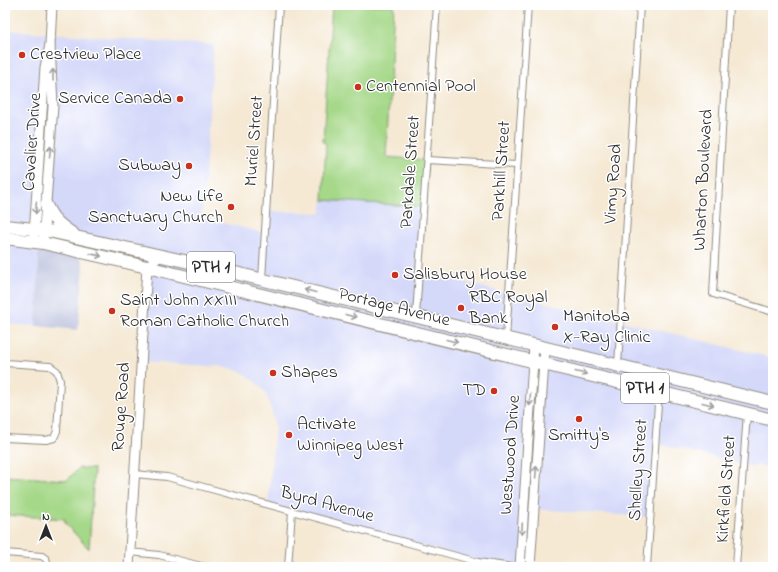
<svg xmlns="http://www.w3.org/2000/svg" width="778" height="572" font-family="'Indie Flower',sans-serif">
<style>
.built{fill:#d4d8f9}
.industrial{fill:#bdc3de}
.green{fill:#a5d888;stroke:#68825a}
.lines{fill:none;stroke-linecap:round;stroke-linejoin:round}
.street-casing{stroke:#908a80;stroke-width:8}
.secondary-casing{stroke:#908a80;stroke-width:11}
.highway-casing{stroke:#908a80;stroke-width:14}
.street{stroke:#fff;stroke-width:6}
.secondary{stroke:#fff;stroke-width:9}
.highway{stroke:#fff;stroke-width:12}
.oneway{stroke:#a0a0a0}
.poi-dot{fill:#c8321e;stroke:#fff;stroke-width:1.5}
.labels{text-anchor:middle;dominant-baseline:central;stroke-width:3;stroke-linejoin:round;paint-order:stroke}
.shield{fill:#fff;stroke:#6b6b6b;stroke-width:1}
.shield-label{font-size:17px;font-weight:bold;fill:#2b2b2b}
.poi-label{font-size:18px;fill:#2b2b2b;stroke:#fff;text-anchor:start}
.street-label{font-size:18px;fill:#2b2b2b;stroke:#fff}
</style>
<rect width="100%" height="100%" fill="#fff"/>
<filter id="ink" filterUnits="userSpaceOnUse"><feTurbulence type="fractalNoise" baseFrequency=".025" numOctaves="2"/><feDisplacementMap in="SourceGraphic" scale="8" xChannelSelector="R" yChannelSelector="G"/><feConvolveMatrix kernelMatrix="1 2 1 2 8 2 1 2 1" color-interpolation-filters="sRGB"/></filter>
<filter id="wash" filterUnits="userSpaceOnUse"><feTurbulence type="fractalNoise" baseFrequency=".012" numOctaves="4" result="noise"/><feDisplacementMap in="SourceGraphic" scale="16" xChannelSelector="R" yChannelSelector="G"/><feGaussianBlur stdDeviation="0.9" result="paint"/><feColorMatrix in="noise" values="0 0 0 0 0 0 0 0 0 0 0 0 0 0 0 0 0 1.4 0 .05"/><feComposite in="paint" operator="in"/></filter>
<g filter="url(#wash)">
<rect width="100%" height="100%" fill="#f5e9d4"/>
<g class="built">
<polygon points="5,30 214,45 202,218 264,233 266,211 321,213 323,200 424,207 420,272 773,358 773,421 769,468 756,465 755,468 656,443 650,517 534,509 543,364 520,567 498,566 268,505 275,427 272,412 266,394 260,386 244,373 227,367 141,362 147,267 160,256 5,226"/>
<polygon points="5,239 42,243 37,258 39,258 36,326 5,324"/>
</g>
<polygon class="industrial" points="43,243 78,251 84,267 78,330 36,326 39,258 37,258"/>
<g class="green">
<polygon points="332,5 394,5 386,157 427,160 424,207 323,200 326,143 323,142"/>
<polygon points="533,361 543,363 534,504 523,502"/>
<polygon points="770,432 773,433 773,454 769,453"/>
<polygon points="79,468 94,469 89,549 65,523 65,519 5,515 5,476 67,480"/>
</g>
</g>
<g filter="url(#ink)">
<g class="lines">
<g class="street-casing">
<g id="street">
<polyline points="729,5 713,294 773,312"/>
<polyline points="427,160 517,165"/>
<polyline points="262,279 279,5"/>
<polyline points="416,316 437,5"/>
<polyline points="506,338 528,5"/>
<polyline points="5,363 50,366 57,371 60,381 57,431 54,438 46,440 5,438"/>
<polyline points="618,365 640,5"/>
<polyline points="134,474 167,477 478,562 512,567"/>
<polyline points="130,552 159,555 205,567"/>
<polyline points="5,553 42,556 46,559 49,567"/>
<polyline points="288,567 292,511"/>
<polyline points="647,567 658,404 662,392 662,376"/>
<polyline points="736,567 747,413"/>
</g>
</g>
<g class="secondary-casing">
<g id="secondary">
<polyline points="34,235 45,67 50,45"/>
<polyline points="43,243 53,106 50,44 52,5"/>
<polyline points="129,567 147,267 161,255"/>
<polyline points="520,567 534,345"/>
<polyline points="530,567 545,348"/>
</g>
</g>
<g class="highway-casing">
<g id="highway">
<path d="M46,205c6,14 14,21 27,29"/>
<polyline points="5,226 44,230 198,264 773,403"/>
<polyline points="5,238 43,243 147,267 773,420"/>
</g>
</g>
<use href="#street" class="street"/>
<use href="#secondary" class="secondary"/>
<use href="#highway" class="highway"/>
</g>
<defs><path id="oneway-shaft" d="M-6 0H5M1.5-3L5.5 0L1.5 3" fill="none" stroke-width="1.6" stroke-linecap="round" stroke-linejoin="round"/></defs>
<g class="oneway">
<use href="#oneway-shaft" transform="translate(53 75) rotate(-91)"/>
<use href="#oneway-shaft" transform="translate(50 152) rotate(-85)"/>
<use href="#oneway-shaft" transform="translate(36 208) rotate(93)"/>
<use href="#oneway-shaft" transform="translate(96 255) rotate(13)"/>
<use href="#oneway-shaft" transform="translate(310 291) rotate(-166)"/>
<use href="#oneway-shaft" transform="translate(351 316) rotate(14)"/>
<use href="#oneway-shaft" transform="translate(452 341) rotate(14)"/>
<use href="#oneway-shaft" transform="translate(581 373) rotate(14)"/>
<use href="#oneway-shaft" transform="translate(530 400) rotate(94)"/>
<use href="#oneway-shaft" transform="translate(708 404) rotate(14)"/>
<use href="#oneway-shaft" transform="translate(536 472) rotate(-86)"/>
<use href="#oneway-shaft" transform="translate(522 529) rotate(93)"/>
</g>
</g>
<g class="poi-dot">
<circle cx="22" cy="55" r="4"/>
<circle cx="358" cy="87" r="4"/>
<circle cx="180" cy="99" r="4"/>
<circle cx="189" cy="166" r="4"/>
<circle cx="231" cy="207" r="4"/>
<circle cx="395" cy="275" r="4"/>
<circle cx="461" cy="308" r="4"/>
<circle cx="112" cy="311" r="4"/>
<circle cx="555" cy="327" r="4"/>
<circle cx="273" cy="373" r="4"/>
<circle cx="494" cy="391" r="4"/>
<circle cx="579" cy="419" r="4"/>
<circle cx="289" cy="435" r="4"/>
</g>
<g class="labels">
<g class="shield">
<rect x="187" y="252" width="48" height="30" rx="3"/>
<rect x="621" y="373" width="48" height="30" rx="3"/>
</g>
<g class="shield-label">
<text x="211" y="267">PTH 1</text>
<text x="645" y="388">PTH 1</text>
</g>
<g class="poi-label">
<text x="30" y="55">Crestview Place</text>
<text x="366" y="87">Centennial Pool</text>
<text x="172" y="99" text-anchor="end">Service Canada</text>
<text x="181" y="166" text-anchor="end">Subway</text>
<text x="223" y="197" text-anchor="end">New Life<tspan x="223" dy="21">Sanctuary Church</tspan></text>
<text x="403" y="275">Salisbury House</text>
<text x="469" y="298">RBC Royal<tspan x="469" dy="21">Bank</tspan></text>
<text x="120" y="301">Saint John XXIII<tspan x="120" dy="21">Roman Catholic Church</tspan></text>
<text x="563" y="317">Manitoba<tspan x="563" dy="21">X-Ray Clinic</tspan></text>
<text x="281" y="373">Shapes</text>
<text x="486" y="391" text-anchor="end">TD</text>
<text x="297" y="425">Activate<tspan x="297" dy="21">Winnipeg West</tspan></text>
<text x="579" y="436" text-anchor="middle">Smitty's</text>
</g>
<g class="street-label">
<text transform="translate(255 141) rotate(-86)">Muriel Street</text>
<text transform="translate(33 142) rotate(-86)">Cavalier Drive</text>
<text transform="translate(502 171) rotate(-86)">Parkhill Street</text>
<text transform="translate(411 172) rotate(-86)">Parkdale Street</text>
<text transform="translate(704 180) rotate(-87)">Wharton Boulevard</text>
<text transform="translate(614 184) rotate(-86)">Vimy Road</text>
<text transform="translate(394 308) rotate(14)">Portage Avenue</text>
<text transform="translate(122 407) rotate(-86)">Rouge Road</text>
<text transform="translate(511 455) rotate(-86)">Westwood Drive</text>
<text transform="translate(639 470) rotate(-86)">Shelley Street</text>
<text transform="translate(727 489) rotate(-86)">Kirkfield Street</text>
<text transform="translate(327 505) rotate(15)">Byrd Avenue</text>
</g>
</g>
<rect width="778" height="572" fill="none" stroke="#fff" stroke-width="20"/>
<g transform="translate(46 526)" stroke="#ffffff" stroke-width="3" paint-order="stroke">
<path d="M0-3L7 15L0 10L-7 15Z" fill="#2b2b2b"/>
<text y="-6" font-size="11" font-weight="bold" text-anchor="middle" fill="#2b2b2b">N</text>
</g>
</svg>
